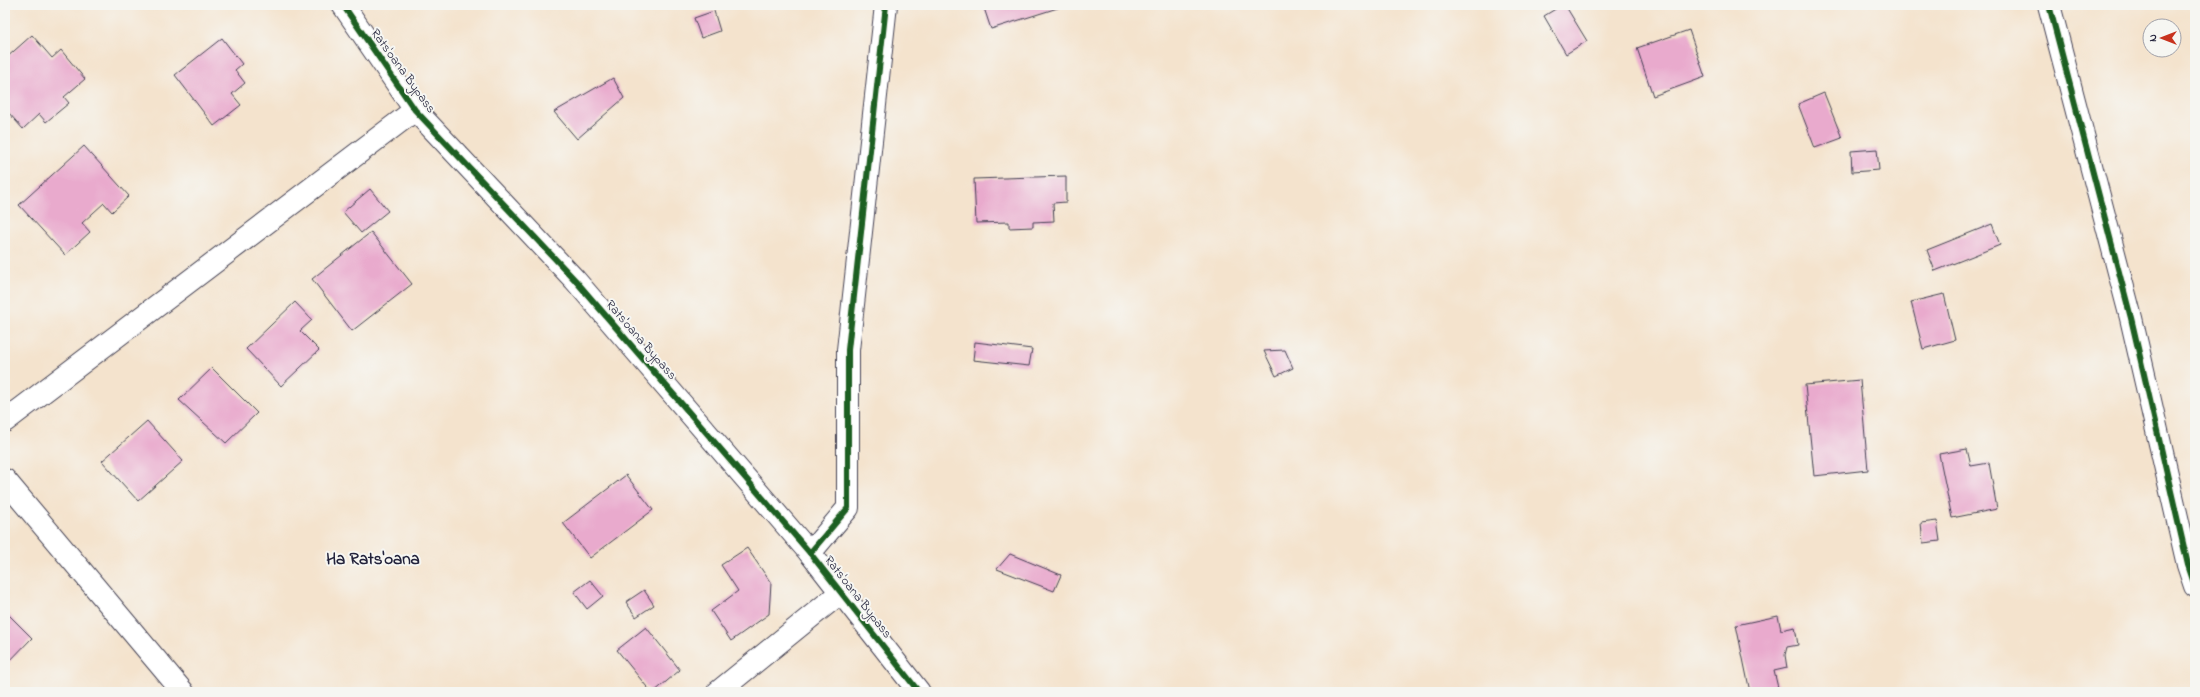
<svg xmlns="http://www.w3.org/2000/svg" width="2200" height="697" font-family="'Indie Flower',sans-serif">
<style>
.building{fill:#e9aacd}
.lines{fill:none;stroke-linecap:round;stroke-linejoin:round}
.street-casing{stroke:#423f51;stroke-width:24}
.secondary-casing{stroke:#423f51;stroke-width:24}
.street{stroke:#fff;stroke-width:22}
.secondary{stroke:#fff;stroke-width:22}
.cycleway-casing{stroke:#f6f6f2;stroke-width:8}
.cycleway{stroke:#1b5e20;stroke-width:6}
.labels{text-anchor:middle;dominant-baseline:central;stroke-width:4;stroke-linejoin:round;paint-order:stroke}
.street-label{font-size:13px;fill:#22223b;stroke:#f6f6f2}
.district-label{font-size:17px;font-weight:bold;fill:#22223b;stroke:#f6f6f2}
</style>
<rect width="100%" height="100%" fill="#f6f6f2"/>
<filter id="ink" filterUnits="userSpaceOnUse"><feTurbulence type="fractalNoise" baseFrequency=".025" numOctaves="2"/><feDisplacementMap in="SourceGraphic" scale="8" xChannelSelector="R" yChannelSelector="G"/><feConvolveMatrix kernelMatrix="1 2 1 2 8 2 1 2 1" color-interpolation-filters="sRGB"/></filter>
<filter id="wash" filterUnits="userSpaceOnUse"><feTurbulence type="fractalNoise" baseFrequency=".012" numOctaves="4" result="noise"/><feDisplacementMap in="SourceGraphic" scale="16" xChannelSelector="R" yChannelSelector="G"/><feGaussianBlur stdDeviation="0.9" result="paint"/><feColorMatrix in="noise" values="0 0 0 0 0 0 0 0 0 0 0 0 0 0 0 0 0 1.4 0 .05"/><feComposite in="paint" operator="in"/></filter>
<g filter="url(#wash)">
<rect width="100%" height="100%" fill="#f4e3cd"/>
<g id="blocks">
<g class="building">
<polygon points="983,5 1067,5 991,29"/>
<polygon points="1562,5 1565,5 1587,41 1566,54 1544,16"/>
<polygon points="714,11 720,31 701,38 694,18"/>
<polygon points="1689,30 1705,77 1653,96 1637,48"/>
<polygon points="32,35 52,58 61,50 85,79 64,97 69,103 46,122 39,114 23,129 8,112 5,115 5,59"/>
<polygon points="222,38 242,64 235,70 245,83 232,94 241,105 214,126 175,75"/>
<polygon points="613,78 624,98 577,139 554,112"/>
<polygon points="1824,93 1842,138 1815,148 1798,104"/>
<polygon points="84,146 129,196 112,212 104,203 82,223 90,232 65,255 19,205"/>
<polygon points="1877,149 1879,170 1852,172 1851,151"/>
<polygon points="1066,176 1066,202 1053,203 1054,221 1033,222 1033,227 1009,228 1009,222 976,223 974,179"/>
<polygon points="370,189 388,211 361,233 343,212"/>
<polygon points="1992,224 2000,245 1935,271 1927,250"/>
<polygon points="371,232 412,284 352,331 312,279"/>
<polygon points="1944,294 1955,340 1923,349 1911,302"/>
<polygon points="295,302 312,320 300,331 319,350 281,386 246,349"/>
<polygon points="975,342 1032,349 1029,366 973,360"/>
<polygon points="1285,350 1293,368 1276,376 1264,351"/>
<polygon points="212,368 257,413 226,443 179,400"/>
<polygon points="1860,380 1868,470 1814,476 1805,385"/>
<polygon points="147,421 183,461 138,501 102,461"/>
<polygon points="1967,449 1971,466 1989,463 1997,509 1952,518 1939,454"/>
<polygon points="626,475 653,510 590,558 563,523"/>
<polygon points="1937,521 1940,541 1923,543 1921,523"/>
<polygon points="747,548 771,583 769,614 731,641 711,611 738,591 721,565"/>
<polygon points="1010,554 1061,575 1054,591 997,569"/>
<polygon points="590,580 603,596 587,609 574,592"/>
<polygon points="644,590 654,605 636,617 626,602"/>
<polygon points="5,611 32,638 5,666"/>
<polygon points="1778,616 1781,630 1795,627 1798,645 1787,647 1785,655 1787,668 1774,671 1779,692 1750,692 1736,625"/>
<polygon points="646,627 680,670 654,692 651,692 617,650"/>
</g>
</g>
</g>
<g filter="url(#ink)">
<use href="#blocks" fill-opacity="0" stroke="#423f51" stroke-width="1"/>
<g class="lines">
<g class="street-casing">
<g id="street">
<polyline points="2049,5 2131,318 2188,565 2195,586"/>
<polyline points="5,421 415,110"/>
<polyline points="5,480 183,692"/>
<polyline points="810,553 848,508 848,350 886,5"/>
<polyline points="718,692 840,593"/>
</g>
</g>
<g class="secondary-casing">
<polyline id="secondary" points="343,5 415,110 575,280 810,553 919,692"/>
</g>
<use href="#street" class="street"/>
<use href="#secondary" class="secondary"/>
<g class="cycleway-casing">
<g id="cycleway">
<polyline points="343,5 415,110 575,280 810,553 919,692"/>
<polyline points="2049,5 2131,318 2188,565 2195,586"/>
<polyline points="810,553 848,508 848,350 886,5"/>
</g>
</g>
<use href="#cycleway" class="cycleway"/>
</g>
</g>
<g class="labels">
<g class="street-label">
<text transform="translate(403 71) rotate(54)">Rats'oana Bypass</text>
<text transform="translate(641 340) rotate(49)">Rats'oana Bypass</text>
<text transform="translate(858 597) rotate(52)">Rats'oana Bypass</text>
</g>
<g class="district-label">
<text x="373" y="559">Ha Rats'oana</text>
</g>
</g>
<rect width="2200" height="697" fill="none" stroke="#f6f6f2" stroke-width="20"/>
<g transform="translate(2162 38) rotate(270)"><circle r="19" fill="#f6f6f2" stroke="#a1a1a9"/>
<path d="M0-3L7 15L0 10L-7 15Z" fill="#c8321e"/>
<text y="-6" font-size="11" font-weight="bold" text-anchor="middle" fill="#22223b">N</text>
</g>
</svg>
